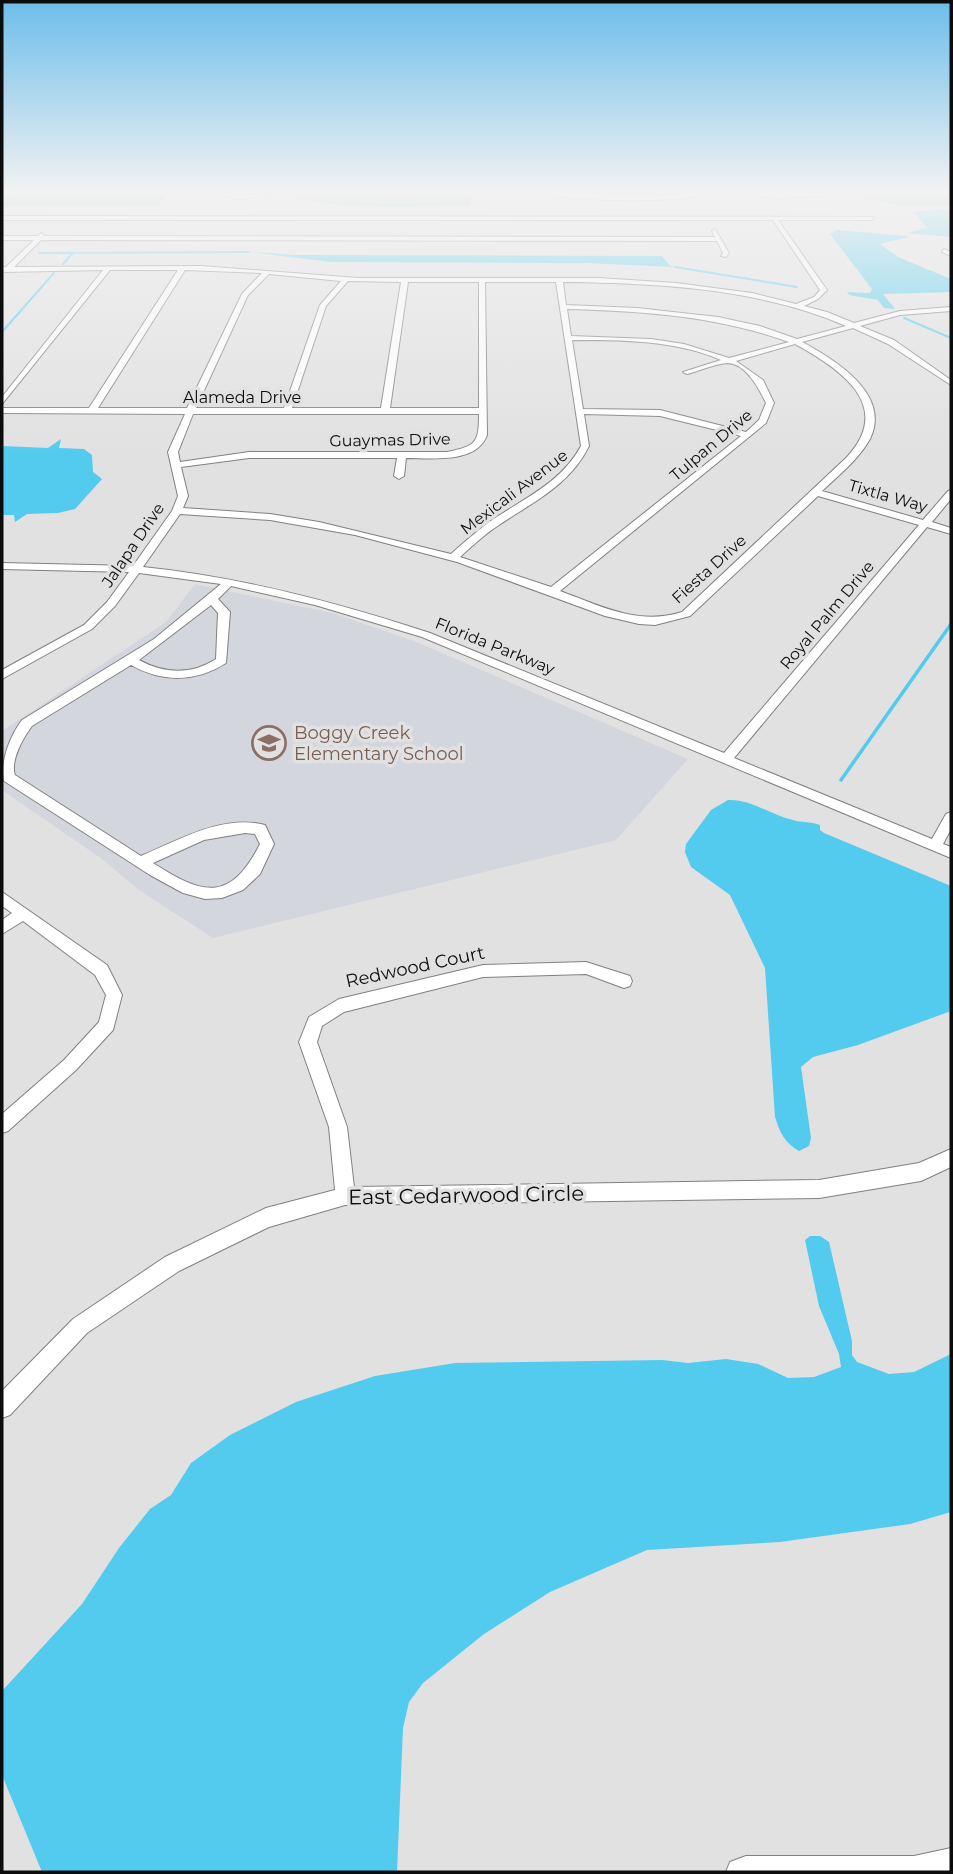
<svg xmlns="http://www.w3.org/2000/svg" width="953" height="1874" font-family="Montserrat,sans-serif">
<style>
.built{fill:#d4d6de}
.green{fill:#83c0a0}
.water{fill:#52cbee}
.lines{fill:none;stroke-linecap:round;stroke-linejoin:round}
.stream-far1{stroke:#52cbee;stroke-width:2}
.stream{stroke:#52cbee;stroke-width:3.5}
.minor-casing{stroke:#808082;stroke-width:2}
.minor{fill:#fff;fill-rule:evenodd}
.labels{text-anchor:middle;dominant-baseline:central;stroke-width:7;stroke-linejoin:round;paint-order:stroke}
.far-street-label{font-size:16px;fill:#0c0c0c;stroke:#e1e1e2}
.education-label{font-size:18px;fill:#785e54;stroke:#e1e1e2;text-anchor:start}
.street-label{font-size:18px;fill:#0c0c0c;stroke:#e1e1e2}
.near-street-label{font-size:21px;fill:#0c0c0c;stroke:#e1e1e2}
</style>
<rect width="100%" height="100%" fill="#e1e1e2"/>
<polygon class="built" points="195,584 332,613 414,641 688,759 616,840 213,938 139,890 102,859 2,790 2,731 166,622"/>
<g class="green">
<polygon points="20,191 171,191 157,206 2,206 2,199"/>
<path d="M279,191h182l5,1 7,7 -4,7c-47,0 -152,7 -190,-15z"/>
<polygon points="801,191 951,191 951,206 903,206 855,196"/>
</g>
<g class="water">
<polygon points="951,209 951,237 907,233 927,228 914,212"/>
<polygon points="837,230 906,236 909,237 880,244 898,257 951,279 951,292 883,294 895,309 884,308 878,300 849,295 847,292 870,293 872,289 830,234"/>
<polygon points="249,252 295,255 662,256 670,266 675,267 585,263 331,262"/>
<polygon points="61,439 59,448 84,449 92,455 93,472 102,479 75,509 58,513 27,514 15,522 14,515 2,515 2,446 48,448"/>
<path d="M728,800c24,-1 42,15 65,20 10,3 16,1 27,5v5l4,3 127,53v125l-93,34 -45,12 -12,10 10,71 -2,8 -10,5c-14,-8 -19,-18 -24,-34l-10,-149 -35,-73 -39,-28 -6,-15 1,-8 25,-34z"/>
<polygon points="810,1236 820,1236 829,1242 852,1341 852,1355 857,1362 889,1374 914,1372 951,1354 951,1512 910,1524 780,1542 647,1550 550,1592 484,1634 423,1683 409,1702 403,1728 397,1872 42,1872 2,1775 2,1691 82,1604 119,1548 150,1509 171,1495 191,1463 230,1435 296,1402 375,1376 455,1363 662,1360 688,1363 726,1359 758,1364 788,1378 814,1377 841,1367 839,1354 819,1306 805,1240"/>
</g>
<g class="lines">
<g class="stream-far1">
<polyline points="39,253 249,252"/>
<polyline points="63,264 73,253"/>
<polyline points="675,267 797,287"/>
<polyline points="904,318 951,338"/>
<polyline points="2,332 54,273"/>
</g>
<polyline class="stream" points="841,780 951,624"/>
<g class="minor-casing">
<g id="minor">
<polygon points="211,191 237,195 277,195 237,199"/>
<path d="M534,191l122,5 60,-5c-29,14 -151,11 -182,0z"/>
<polygon points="722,191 823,194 826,196 776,198"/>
<path d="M2,216l872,1 -2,3h-94l49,70 -9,9 -14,7 23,6 27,11 46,-12 51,-4v4l-51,4 -40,11 34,14 57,40v5l-63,-41 -35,-16 -51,14c32,17 90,52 68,97 -11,20 -31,36 -48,52l101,29 25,-29 3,-1v9l-19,23 19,6v6l-24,-7 -193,231 198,81 14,-25 5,-2v17l-8,15 8,3v11l-529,-221 -107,-32 -84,-19 -13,13 12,13 -4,51c-29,19 -64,20 -95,2l-99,61c-9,12 -22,35 -17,49l126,81c38,-16 82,-42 124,-31l9,19 -14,30 -17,16 -21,8 -17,1 -22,-6 -33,-18 -146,-94c-4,-20 6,-45 18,-61l132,-81 67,-55 -82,-11 -24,33 -23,23 -90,50v-9l82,-45 23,-23 22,-30 -127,-3v-6l131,3 39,-55 6,-15 -10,-44 17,-38 -183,-1v-5h87l89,-138h-68l-108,134v-7l101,-127 -99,2 -2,-5h4l28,-27h-32v-4h35l5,-3 2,3 671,1 -3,-6 3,-2 14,24 -3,4 -5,-1 2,-3 -6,-12 -676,-1 -27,27 187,-1 157,12h241l77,5 76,10 44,11 18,-7 6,-7 -47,-70h-771zM185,270l77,3 -20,21 -55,114h-89zM269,274l72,7 -21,24 -36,103h-88l52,-113zM348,281l53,1 -20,126h-89l34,-102zM408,282h71v126h-89zM485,282h71l25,164c-20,37 -58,53 -92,76 -13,10 -26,21 -38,32l-132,-32 -49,-8 -87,-6 5,-12 -7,-29 68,-9h148l-3,18 5,3 5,-3 2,-18c25,0 71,6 81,-23zM563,282c94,1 195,6 283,44l-49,13 -37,-13 -42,-9 -81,-9 -71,-3zM567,309c76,2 150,7 222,33l-60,16 -45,-14 -33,-5 -80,-3zM572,340c49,0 104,0 149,20l-38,12 4,2c12,-3 27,-10 40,-11 19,0 32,26 39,40l-7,17 -13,12 -86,-22 -77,-1zM795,344c44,24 100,61 52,113l-165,155c-44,14 -81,-6 -122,-21l206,-168 8,-20 -11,-23 -27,-19zM193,414h286c0,29 -3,32 -32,38h-198l-69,10 -2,-10zM584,414l76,2 81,20 -190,151 -91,-30c13,-12 25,-23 39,-32 34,-23 71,-40 90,-79zM818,496l101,29 -195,228 -294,-120c-94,-31 -189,-56 -287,-66l37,-53 90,6 85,15 102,27 148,54 34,8 16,1 35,-9zM211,605l7,8 -2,46c-25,16 -51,15 -77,1zM245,833l10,1 5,10c-30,59 -57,51 -107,19l51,-23z"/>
<polygon points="944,249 951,252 951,256 942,252"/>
<polygon points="2,892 107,965 122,995 113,1030 76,1070 8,1131 2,1133 2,1114 64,1060 99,1022 106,995 95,975 23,921 2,934 2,920 12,913 2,906"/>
<polygon points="586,962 630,976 632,981 630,986 624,988 586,974 483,977 344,1012 322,1026 317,1042 347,1127 354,1187 819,1180 919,1163 951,1149 951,1167 921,1181 819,1198 345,1205 269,1227 179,1271 87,1333 10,1415 2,1418 2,1391 73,1319 165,1257 266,1208 335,1190 329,1127 299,1042 309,1017 339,999 483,965"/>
<polygon points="951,1848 951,1872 726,1872 730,1862 746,1856 914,1856"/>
</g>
</g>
<use href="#minor" class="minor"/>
</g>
<linearGradient id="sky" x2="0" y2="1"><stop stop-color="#6cbdea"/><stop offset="0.42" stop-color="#f2f2f2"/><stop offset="1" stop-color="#f2f2f2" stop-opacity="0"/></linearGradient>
<rect width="953" height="454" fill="url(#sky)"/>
<defs>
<g id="school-ring" transform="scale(1.75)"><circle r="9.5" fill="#e1e1e2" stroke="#8d6e63" stroke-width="1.5"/><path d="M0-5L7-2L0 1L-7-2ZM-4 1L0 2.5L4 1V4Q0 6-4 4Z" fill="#8d6e63"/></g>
</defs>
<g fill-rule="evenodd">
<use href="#school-ring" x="269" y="743"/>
</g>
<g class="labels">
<g class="far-street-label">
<text x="242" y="397">Alameda Drive</text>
<text transform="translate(390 440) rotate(-1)">Guaymas Drive</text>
<text transform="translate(711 445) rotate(-40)">Tulpan Drive</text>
<text transform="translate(514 492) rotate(-37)">Mexicali Avenue</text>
<text transform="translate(888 496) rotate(16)">Tixtla Way</text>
<text transform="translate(133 545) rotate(-56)">Jalapa Drive</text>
<text transform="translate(709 569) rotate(-42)">Fiesta Drive</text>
<text transform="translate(827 615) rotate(-50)">Royal Palm Drive</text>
<text transform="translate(495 646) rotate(22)">Florida Parkway</text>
</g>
<g class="education-label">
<text x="294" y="733">Boggy Creek<tspan x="294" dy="21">Elementary School</tspan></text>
</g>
<g class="street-label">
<text transform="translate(415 967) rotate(-12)">Redwood Court</text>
</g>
<g class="near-street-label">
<text transform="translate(466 1195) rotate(-1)">East Cedarwood Circle</text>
</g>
</g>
<rect width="953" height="1874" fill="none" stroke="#0c0c0c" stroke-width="7"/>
</svg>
